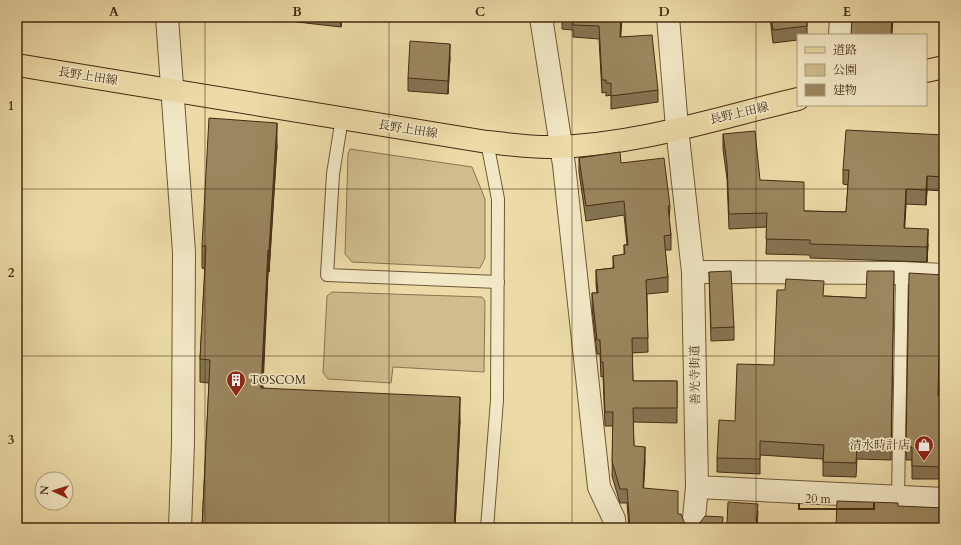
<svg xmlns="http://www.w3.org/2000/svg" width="961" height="545" font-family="Cardo,'Noto Serif JP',serif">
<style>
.green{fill:#cfbd8e;stroke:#8a7450}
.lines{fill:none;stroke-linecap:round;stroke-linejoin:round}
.service-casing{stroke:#6e5737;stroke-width:14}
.minor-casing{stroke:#6e5737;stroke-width:24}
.tertiary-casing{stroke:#6e5737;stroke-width:24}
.primary-casing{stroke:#442b12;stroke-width:24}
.service{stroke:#f3e8c6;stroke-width:12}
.minor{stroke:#f3e8c6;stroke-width:22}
.tertiary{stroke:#f3e8c6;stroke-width:22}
.primary{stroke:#ecdba7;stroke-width:22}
.wall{fill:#857452;stroke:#442b12}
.shaded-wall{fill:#6c5e42;stroke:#442b12}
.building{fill:#9b875f;stroke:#442b12}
.grid{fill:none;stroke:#442b12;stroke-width:1;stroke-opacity:0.55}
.labels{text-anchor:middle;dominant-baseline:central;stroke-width:3.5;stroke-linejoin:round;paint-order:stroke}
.street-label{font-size:12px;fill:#442b12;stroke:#f3e8c6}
.poi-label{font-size:12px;fill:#442b12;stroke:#f3e8c6;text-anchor:start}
.neatline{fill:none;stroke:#442b12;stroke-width:1.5}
.grid-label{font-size:13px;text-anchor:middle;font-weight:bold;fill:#442b12}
</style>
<rect width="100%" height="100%" fill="#ecdba7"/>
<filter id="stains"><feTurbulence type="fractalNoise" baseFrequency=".005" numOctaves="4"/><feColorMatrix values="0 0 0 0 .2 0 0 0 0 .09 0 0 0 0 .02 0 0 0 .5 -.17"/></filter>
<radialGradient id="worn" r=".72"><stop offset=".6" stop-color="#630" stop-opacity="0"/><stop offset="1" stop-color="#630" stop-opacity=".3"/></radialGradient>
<g class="green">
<polygon points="350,149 472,167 485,199 485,258 480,268 352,262 345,254 348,154"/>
<polygon points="332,292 482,297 485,301 484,372 393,367 391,383 328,379 323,373 327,296"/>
</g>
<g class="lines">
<g class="service-casing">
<g id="service">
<polyline points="342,118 333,174 327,275 498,282"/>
<polyline points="898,497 902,273"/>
<polyline points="487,528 497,400 498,199 487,142"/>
</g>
</g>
<g class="minor-casing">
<g id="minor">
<polyline points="167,17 184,252 183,443 180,528"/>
<polyline points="541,17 564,165 599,487 614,519 615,528"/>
<polyline points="668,17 677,128"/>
<polyline points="840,35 841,17"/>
<polyline points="693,272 902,273 944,275"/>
<polyline points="693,528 697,487"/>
</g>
</g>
<g class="tertiary-casing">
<polyline id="tertiary" points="677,128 693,272 697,487 944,499"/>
</g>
<g class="primary-casing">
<g id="primary">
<path d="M17,65l470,77c22,2 45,6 67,5 83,-2 164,-29 244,-48"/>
<polyline points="926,71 944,67"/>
</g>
</g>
<use href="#service" class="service"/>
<use href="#minor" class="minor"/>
<use href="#tertiary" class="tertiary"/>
<use href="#primary" class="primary"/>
</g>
<g class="wall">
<polygon points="288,17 342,17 341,27 288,21"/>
<polygon points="562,17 622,17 620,37 658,90 658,102 611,109 611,95 606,96 606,92 602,93 599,39 573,37 573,30 562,29"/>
<polygon points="770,17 807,17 807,35 798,35 798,40 773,43"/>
<polygon points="450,57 448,94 408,91 408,78"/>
<polygon points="723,134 760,180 804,211 846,212 848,185 843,184 843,170 944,135 944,191 927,190 926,205 906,204 904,228 928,244 927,262 810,258 810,255 766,254 767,227 729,229 727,179 723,149"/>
<polygon points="277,145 269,272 268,272 263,388 460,420 455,528 202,528 209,383 200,382 200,359 205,269 202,268 202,246"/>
<polygon points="579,158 621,163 670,206 669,220 671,235 671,250 665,250 668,277 668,292 647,294 648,352 632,353 633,381 677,381 677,423 633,422 634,446 645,461 643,488 678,514 685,524 691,526 723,528 629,528 627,503 620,503 612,476 613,426 605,426 603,376 601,377 600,354 597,354 592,308 592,293 597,293 596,284 596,270 613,268 613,256 624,255 624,245 627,245 624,215 586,221 579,172"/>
<polygon points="894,271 891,460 857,459 856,477 823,476 823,459 760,455 760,474 717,472 717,458 774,365 824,296 866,298"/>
<polygon points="709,272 734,327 734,340 711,341"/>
<polygon points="944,275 944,369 939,369 938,396 944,396 944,479 912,479 912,460 906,460 906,447"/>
<polygon points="758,511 757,528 727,528 727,523"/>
</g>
<g class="shaded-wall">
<polygon points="341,17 342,17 341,27"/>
<polygon points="621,17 622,17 620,50 620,37"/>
<polygon points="892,17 893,17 892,35 891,35"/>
<polygon points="450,44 450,57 448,94 448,81"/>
<polygon points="277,123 277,145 269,272 269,250"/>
<polygon points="927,176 927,190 926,205 926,190"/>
<polygon points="906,189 906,204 904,242 904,228"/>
<polygon points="928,229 928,244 927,262 927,247"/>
<polygon points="268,250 268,272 261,411 261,388"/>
<polygon points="939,356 939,369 938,408 938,396"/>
<polygon points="460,397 460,420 455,528 454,528"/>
<polygon points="645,447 645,461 643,502 643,488"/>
</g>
<g class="building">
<polygon points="570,17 621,17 620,37 652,35 658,90 611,96 611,83 606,83 606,80 602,80 599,26 573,25 573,17"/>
<polygon points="771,17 807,17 807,26 773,30"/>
<polygon points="852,17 892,17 891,35 851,35"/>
<polygon points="410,41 450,44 448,81 408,78"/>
<polygon points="209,118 277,123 269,250 268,250 261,388 460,397 454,528 202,528 210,360 200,359 206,246 202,246"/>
<polygon points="846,130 944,135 944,177 927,176 926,190 906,189 904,228 928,229 927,247 810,244 810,240 766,239 767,213 729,214 727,164 723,134 755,131 760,180 804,182 804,211 846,212 849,170 843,170"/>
<polygon points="620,152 621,163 664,158 670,206 668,206 671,235 664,236 668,277 646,280 648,338 632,338 633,381 677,381 677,408 633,408 634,446 645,447 643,488 678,491 678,514 681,514 685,524 691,526 698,525 705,516 723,517 722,528 630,528 627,489 620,489 612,461 613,412 605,412 603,362 601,362 600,340 597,340 592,293 598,293 596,270 614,268 613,256 625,254 624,245 628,245 624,201 586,206 579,158"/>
<polygon points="731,271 734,327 711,328 709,272"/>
<polygon points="867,271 894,271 891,446 857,445 856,463 823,462 824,445 760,441 760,459 717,458 719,420 735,421 737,364 774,365 777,290 785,290 786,279 824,281 823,296 866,298"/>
<polygon points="909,273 944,275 944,356 939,356 938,396 944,396 944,467 912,466 912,447 906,447"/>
<polygon points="837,501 898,503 898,506 944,508 944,528 764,528 764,525 836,527"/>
<polygon points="728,502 758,504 756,525 727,523"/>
</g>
<path class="grid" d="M205,17v511M389,17v511M572,17v511M756,17v511M17,189h927M17,356h927"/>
<defs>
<g id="building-pin" transform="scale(1)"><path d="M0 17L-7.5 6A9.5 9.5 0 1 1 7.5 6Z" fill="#8f2418" stroke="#f3e8c6"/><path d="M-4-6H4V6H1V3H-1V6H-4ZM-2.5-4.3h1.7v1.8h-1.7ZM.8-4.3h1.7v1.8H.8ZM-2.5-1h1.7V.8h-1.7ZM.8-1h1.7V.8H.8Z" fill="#fff"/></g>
<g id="shop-pin" transform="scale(1)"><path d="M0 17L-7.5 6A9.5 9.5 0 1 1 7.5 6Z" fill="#8f2418" stroke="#f3e8c6"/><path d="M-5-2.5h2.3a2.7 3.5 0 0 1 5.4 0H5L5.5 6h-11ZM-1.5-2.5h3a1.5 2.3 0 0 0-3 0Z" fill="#fff"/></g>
</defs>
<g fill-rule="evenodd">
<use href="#building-pin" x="236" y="380"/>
<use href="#shop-pin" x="924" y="445"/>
</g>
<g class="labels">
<g class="street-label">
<text transform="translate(88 76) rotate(9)">長野上田線</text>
<text transform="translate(739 113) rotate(-13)">長野上田線</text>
<text transform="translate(408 129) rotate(9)">長野上田線</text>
<text transform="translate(695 375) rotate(-91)">善光寺街道</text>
</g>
<g class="poi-label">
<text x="250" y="380">TOSCOM</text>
<text x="910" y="445" text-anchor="end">清水時計店</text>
</g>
</g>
<rect width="961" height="545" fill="none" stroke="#ecdba7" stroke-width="44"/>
<rect x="797" y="34" width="130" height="72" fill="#f3e8c6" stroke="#ad9c7e"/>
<rect x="805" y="47" width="20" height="6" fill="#ecdba7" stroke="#ad9c7e"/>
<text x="833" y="54" font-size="12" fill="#442b12">道路</text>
<rect x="805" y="64" width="20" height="12" fill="#cfbd8e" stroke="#ad9c7e"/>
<text x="833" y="74" font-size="12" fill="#442b12">公園</text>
<rect x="805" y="84" width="20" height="12" fill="#9b875f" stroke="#ad9c7e"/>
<text x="833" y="94" font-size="12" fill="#442b12">建物</text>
<g transform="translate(54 491) rotate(274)"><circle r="19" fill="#f3e8c6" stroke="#ad9c7e"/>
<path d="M0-3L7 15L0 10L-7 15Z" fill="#8f2418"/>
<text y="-6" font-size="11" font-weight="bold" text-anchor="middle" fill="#442b12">N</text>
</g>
<path d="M799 503v6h75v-6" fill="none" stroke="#442b12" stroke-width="2"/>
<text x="805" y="503" font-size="12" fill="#442b12" stroke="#f3e8c6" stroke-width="3" paint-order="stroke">20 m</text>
<rect x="22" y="22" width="917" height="501" class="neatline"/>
<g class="grid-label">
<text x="114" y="16">A</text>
<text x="297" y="16">B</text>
<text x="480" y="16">C</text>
<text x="664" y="16">D</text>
<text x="847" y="16">E</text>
<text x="11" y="110">1</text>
<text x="11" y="277">2</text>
<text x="11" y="444">3</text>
</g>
<rect width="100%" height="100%" filter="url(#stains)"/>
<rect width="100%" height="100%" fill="url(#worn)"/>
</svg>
